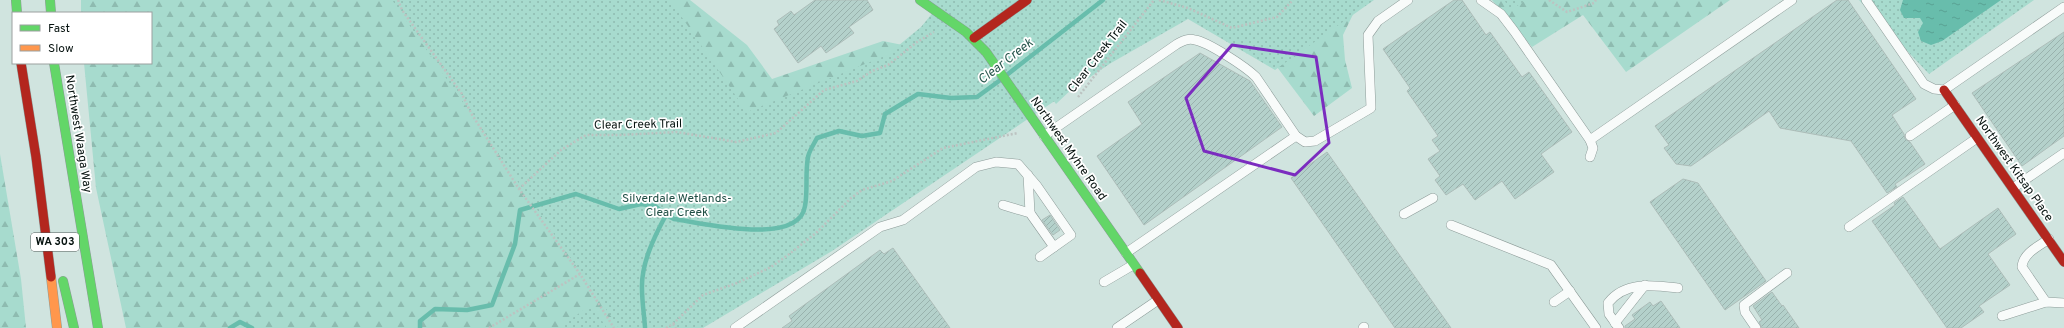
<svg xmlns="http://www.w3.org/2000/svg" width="2064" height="328" font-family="Overpass,sans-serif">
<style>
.forest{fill:url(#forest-firs)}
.park{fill:url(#park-dots)}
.water{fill:url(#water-ripples)}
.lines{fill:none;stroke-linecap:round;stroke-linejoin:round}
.stream{stroke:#68bdac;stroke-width:4.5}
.building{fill:url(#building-hatch);stroke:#adbdb9}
.lane-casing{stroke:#8c9b98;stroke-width:10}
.fast-casing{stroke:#8c9b98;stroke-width:10}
.slow-casing{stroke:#8c9b98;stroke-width:10}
.jam-casing{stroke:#8c9b98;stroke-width:10}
.path{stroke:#bcc3c1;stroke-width:2.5;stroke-dasharray:2 2;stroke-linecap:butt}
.lane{stroke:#f8fbfa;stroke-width:9}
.fast{stroke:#63d668;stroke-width:9}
.slow{stroke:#ff974d;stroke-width:9}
.jam{stroke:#b3261e;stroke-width:9}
.marked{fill:none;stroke:#7b2cbf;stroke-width:3;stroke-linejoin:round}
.labels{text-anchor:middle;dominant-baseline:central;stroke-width:3.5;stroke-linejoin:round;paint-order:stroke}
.shield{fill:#fff;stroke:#515957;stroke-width:1}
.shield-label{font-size:11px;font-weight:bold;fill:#06120f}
.street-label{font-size:12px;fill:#06120f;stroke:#fff}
.park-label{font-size:12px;fill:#204f45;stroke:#fff}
.water-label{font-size:13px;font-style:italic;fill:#29584e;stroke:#fff}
</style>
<defs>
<pattern id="forest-firs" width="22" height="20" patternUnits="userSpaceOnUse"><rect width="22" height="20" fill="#a7dbce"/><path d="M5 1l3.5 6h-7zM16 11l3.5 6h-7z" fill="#8ebbb0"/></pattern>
<pattern id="park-dots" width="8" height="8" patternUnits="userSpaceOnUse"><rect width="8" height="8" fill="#a7dbce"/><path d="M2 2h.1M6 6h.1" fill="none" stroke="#8ebbb0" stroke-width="1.8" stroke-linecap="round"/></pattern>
<pattern id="water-ripples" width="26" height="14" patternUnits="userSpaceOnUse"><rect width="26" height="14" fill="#68bdac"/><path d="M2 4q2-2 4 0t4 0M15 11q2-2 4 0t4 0" fill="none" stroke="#59a193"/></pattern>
<pattern id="building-hatch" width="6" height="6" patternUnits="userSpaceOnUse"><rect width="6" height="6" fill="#b4d1cb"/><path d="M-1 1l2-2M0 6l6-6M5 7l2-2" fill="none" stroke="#99b2ad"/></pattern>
</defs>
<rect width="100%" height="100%" fill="#d0e4df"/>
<g class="forest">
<polygon points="81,0 690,0 747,45 772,79 883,41 932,51 646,328 126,328 96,188 84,63 151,63 151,13 81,13"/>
<polygon points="1077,0 1360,0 1343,35 1345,60 1352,88 1314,116 1268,55 1176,10 1091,71 1056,104 1019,53 1027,36"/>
<polygon points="1492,0 1730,0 1626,72 1583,15 1532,47"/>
<polygon points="0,154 21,279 26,328 0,328"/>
</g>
<g class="park">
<polygon points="392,0 670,0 747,112 887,55 921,27 935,10 920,0 1374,0 1275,70 1188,19 1111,63 832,251 703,328 619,328"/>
<polygon points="1504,0 1526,0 1511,10"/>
<polygon points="1859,0 2034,0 1929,74"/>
<polygon points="591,305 607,328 558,328"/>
</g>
<polygon class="water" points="1903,0 2001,0 1942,41 1931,45 1921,41 1918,32 1923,23 1920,18 1904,18 1900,10"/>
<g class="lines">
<g class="stream">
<polyline points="1008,74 1103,0"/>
<path d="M645,327c-1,-13 -3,-26 -3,-38 -1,-25 12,-52 24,-74"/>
<polyline points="230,328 240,322 252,328"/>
<path d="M420,328v-7l15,-12 32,1 25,-5 23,-61 5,-34 56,-16 43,15 22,-5 14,2 11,9 8,4c28,4 125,28 131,-13 3,-16 0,-33 3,-49 1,-6 6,-13 9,-19l22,-7 23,5 18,-3 5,-19 33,-20 33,4 26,-1 22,-16"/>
</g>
</g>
<g class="building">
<polygon points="815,0 867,0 873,10 849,27 854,33 826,53 821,46 798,63 774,29 779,25 777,21 791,11 794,15"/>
<polygon points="1454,0 1462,0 1486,35 1490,32 1522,77 1529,72 1572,132 1541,154 1554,172 1515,199 1502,181 1475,200 1463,184 1446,195 1435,180 1440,176 1428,159 1440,151 1432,140 1438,136 1407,91 1410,88 1383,49"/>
<polygon points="1837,0 1848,0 1916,99 1892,115 1904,134 1905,139 1910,142 1925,164 1895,184 1897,187 1887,193 1851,141 1780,128 1769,111 1691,166 1676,164 1664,148 1669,145 1655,126"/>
<polygon points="2064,32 2064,136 2022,166 1972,93"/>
<polygon points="1200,53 1250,81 1282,127 1144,225 1097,156 1142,124 1128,102"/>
<polygon points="1327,152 1451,328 1395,328 1291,178"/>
<polygon points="1683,179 1698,183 1766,281 1725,310 1650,202"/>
<polygon points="1903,197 1940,249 1998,208 2016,234 1988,254 2010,285 1979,306 1984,312 1961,328 1947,328 1872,221 1895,205 1894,203"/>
<polygon points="1050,215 1060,230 1053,235 1042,220"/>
<polygon points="893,248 950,328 782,328 792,321 789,316 862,263 880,250 884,254"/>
<polygon points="1772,292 1782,306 1783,305 1799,328 1762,328 1759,322 1762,320 1753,306"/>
<polygon points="1661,301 1680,328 1625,328 1625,326 1635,319 1632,315 1650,302 1653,306"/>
</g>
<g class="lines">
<g class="lane-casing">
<g id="lane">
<polyline points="1481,0 1501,14 1514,31 1590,140 1593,148 1590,157"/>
<polyline points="1866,0 1924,84 1934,89 1944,90 2064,7"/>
<path d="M1044,136l133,-92c6,-3 11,-6 18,-4 13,2 51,27 61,37l40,59 9,6 10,-1 56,-33 -3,-73 10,-14 30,-21"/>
<polyline points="1910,136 1955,105"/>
<polyline points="1590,140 1792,0"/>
<polyline points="1028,175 1030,213"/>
<polyline points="2013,188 2064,153"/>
<polyline points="1003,205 1030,213 1054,247"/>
<polyline points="1404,214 1433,198"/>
<polyline points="1451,225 1551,265 1596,328"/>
<polyline points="1849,227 1977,138"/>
<polyline points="1126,253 1296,136"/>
<polyline points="1104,282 1133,265"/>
<polyline points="1554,302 1570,291"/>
<path d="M2046,302l-24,-35c1,-14 17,-21 27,-28"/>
<polyline points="2002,316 2046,302 2064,303"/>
<polyline points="1615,323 1645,285"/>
<polyline points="735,328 880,227 903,220 976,167 996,162 1018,164 1037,186 1071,235 1040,257"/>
<polyline points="1117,328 1158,300"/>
<polyline points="1363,328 1364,327"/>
<path d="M1619,328l-10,-14 -1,-11c17,-22 45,-18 70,-15"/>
<polyline points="1756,328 1745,312 1744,305 1787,273"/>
</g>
</g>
<g class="fast-casing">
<g id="fast">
<polyline points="16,0 17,13"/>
<polyline points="50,0 51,13"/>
<polyline points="920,0 966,32 986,52 1140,273"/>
<polyline points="54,63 98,328"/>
<polyline points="63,281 74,328"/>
</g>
</g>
<g class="slow-casing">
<polyline id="slow" points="51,277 57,328"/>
</g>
<g class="jam-casing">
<g id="jam">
<polyline points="974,38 1027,0"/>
<polyline points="21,63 36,157 51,277"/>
<polyline points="1944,90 2064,262"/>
<polyline points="1140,273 1178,328"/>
</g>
</g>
<g class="path">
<polyline points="398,0 402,10 462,94 471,113 519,189 580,274 614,328"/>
<polyline points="1159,0 1188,8 1232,28 1277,17 1293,0"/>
<polyline points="1549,0 1567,12 1594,3 1596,0"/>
<polyline points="1078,97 1154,0"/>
<polyline points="519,189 561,150 586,135 620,135 677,132 736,142 776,133 824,90 857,81 872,71 888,65 917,42 934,32"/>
<polyline points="673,324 703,295 737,283 771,267 788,255 816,233 851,198 862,190 892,181 943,148 1018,133"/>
<polyline points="489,328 580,274"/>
<polyline points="666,328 673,324 676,328"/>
</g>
<use href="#lane" class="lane"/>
<use href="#fast" class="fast"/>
<use href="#slow" class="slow"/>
<use href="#jam" class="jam"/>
</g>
<path class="marked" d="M1232,45l84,12 13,86 -34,32 -91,-24 -18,-53z"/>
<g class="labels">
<rect class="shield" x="31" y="233" width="48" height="18" rx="3"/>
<g class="shield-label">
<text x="55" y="242">WA 303</text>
</g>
<g class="street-label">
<text transform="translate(1098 57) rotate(-52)">Clear Creek Trail</text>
<text transform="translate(638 125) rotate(-1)">Clear Creek Trail</text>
<text transform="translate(78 134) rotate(81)">Northwest Waaga Way</text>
<text transform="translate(1068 149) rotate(55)">Northwest Myhre Road</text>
<text transform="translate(2014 169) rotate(55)">Northwest Kitsap Place</text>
</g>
<g class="park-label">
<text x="677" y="199">Silverdale Wetlands-<tspan x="677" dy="14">Clear Creek</tspan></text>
</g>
<g class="water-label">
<text transform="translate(1006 62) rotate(-38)">Clear Creek</text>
</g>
</g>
<rect x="12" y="12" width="140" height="52" fill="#ffffff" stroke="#9ba09f"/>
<rect x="20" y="25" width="20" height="6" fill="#63d668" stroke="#9ba09f"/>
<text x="48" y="32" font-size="12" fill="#06120f">Fast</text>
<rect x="20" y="45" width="20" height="6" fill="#ff974d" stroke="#9ba09f"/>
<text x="48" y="52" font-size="12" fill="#06120f">Slow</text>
</svg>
